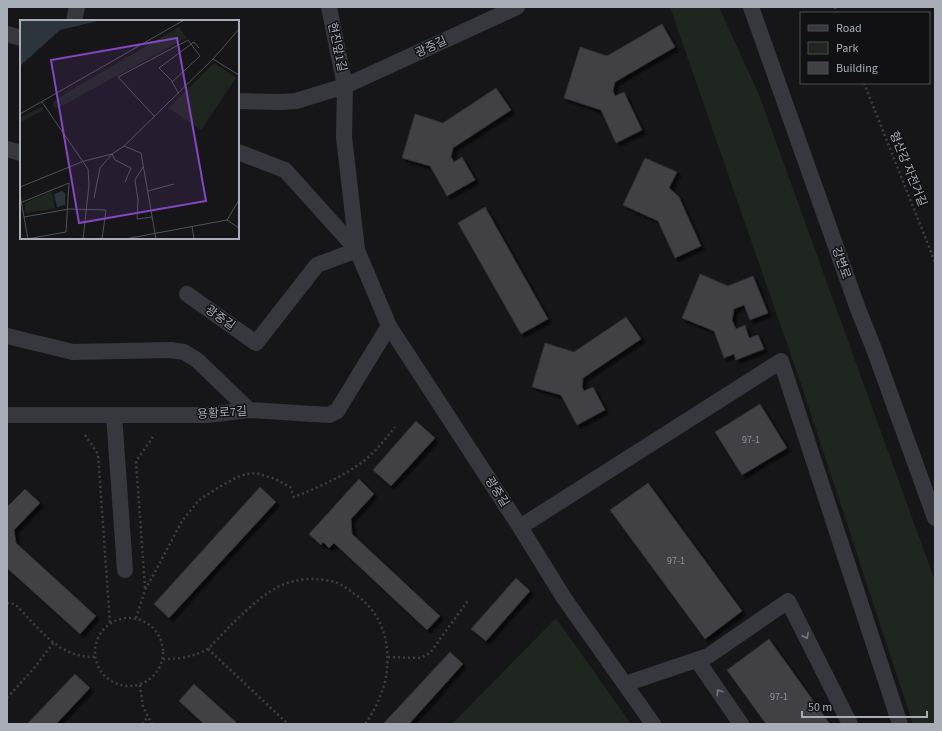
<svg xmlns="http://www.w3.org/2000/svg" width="942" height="731" font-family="'Source Sans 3','Noto Sans KR',sans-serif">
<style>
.green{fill:#1e261f}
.building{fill:#404145;stroke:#303034;filter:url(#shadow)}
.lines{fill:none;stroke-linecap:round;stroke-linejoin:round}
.path{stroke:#3d3f44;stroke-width:2.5;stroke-dasharray:2 3;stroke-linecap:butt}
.minor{stroke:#37383d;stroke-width:16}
.oneway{stroke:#757881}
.labels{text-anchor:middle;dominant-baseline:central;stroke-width:3;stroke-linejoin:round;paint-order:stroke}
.number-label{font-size:10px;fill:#8e929b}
.street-label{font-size:12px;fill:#a8adb8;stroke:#111113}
.inset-road{fill:none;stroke:#505258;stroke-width:1}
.view{fill:#8446be;fill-opacity:0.15;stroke:#8446be;stroke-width:2}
.inset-edge{fill:none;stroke:#a8adb8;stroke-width:2}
</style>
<defs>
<filter id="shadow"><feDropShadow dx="3.5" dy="3.5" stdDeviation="1" flood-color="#0009"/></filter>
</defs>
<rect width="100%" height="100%" fill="#161618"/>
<g class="green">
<polygon points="670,7 719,7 759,95 935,581 935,724 913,724 802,387"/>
<polygon points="556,618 631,724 452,724"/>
</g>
<g class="building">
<polygon points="662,24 675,47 615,82 613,91 615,96 624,92 642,130 616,143 601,110 564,98 580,47 607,56"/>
<polygon points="496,88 511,110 453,148 451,157 454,162 462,157 475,180 447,196 430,166 402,158 415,114 443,123"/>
<polygon points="645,158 677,172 669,188 679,197 701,246 675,258 658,221 623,205"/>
<polygon points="485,207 548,319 521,334 458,223"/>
<polygon points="700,274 728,286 753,276 768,313 750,320 744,305 734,309 732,320 736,329 745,325 749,338 758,335 764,349 736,360 734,354 724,358 714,331 682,318"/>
<polygon points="626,317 641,339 583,378 582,387 584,391 593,387 605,410 577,425 561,395 532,387 545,343 574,352"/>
<polygon points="760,404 787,448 742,475 715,432"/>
<polygon points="416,421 435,438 391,486 373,470"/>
<polygon points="359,479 374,494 351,519 352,534 440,616 427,630 334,543 329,548 323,542 321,545 309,534"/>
<polygon points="648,483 742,611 705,639 610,510"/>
<polygon points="260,487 276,502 169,618 154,604"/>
<polygon points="25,489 40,503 14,530 16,543 96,616 80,634 7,568 7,507"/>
<polygon points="516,578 530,591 486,641 471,629"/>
<polygon points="769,639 830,724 766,724 727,670"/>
<polygon points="450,652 463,664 409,724 383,724"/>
<polygon points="75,674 90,688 56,724 27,724"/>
<polygon points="194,684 238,724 204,724 179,701"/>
</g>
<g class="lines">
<g class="path">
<polyline points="835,7 837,13"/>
<polyline points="864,83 935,262"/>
<polyline points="85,435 98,454 110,624"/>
<polyline points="145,588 136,461 153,437"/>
<path d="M7,603l8,1c14,14 33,38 50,46 10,5 20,7 30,7"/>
<path d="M136,618l9,-28 11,-20 26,-49 17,-21 17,-11 21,-12 10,-3 9,-1 19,6 15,8 4,10c25,-10 51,-21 72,-38 11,-9 20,-21 29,-32"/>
<circle cx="129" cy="652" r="34"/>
<polyline points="208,649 288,724"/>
<polyline points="388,657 420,658 430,653 469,599"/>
<path d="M163,659c16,0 29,-2 43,-9 5,-3 19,-19 24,-24 12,-12 31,-30 46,-38 18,-10 40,-11 59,-6 6,2 13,7 18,11 21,13 32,34 34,57 3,26 -7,54 -22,74"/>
<polyline points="140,685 143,707 152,724"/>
<polyline points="7,698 35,667 54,642"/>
<polyline points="142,724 148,717"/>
</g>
<g class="minor">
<polyline points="329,7 345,86 344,137 357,250 389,326 520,527 564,598 653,724"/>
<polyline points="751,7 858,309 874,349 935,518"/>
<polyline points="74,21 77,7"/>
<polyline points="7,34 21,38"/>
<polyline points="238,101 279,102 296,101 345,86 517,7"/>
<polyline points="7,149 21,153"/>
<polyline points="187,294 256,343 317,265 357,250 285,170 238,152"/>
<polyline points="7,336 73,352 170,350 184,352 197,360 249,410"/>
<polyline points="7,415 207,415 249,410 329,415 337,411 389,326"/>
<polyline points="114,415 125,570"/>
<polyline points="520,527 781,361 900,724"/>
<polyline points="697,660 741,724"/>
<polyline points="625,684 708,656 788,601 850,724"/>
</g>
</g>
<defs><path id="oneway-chevron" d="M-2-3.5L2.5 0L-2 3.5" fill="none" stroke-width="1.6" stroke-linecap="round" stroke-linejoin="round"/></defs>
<g class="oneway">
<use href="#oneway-chevron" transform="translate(806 636) rotate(63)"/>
<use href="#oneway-chevron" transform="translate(719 692) rotate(-124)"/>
</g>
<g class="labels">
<g class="number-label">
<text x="751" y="440">97-1</text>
<text x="676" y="561">97-1</text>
<text x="779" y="697">97-1</text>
</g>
<g class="street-label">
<text transform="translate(337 47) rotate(78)">현진앞1길</text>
<text transform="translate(431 47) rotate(-25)">광중길</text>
<text transform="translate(908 169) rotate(68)">형산강 자전거길</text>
<text transform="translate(841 263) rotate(71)">강변로</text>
<text transform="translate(220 318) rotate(35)">광중길</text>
<text transform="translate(222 413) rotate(-4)">용황로7길</text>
<text transform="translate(497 492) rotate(57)">광중길</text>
</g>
</g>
<g transform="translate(20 20)">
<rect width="219" height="219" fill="#161618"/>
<path d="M159,7l7,11 -130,71 -3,-4 1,-4 19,-12zM194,43l22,15 -35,52 -32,-22zM21,87l3,3 -24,12v-4zM32,171l3,18 -30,4v-10z" fill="#1e261f"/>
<path d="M0,0h82l-42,10 -40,36zM42,171l3,2v12l-8,2 -3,-13z" fill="#2c353c"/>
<path class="inset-road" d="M193,39l26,16M159,74l-8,-14 -12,-12 35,-26 5,6M22,82l46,67 1,16 -6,54M0,94l164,-94M135,97l-37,-40 70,-37 12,16 -28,26M104,126l17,7 15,86M123,147l-8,13 3,20 -1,19 15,-2M0,167l64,-26 28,-7 12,-8 89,-87 26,-30M128,171l26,-7M0,175l8,44M74,178l6,-30 12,-14 3,6 16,8 -6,14M0,183l49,-20 -3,49 -39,7M4,197l45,-8 37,1 -4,29M207,200l12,-20M172,206l2,13M105,219l102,-19 12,8"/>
<path class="view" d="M157,18l29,163 -127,22 -28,-163z"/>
<rect width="219" height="219" class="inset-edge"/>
</g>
<rect width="942" height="731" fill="none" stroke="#a8adb8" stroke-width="16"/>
<rect x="800" y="12" width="130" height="72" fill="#111113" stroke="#4d4f55"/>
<rect x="808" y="25" width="20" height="6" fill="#37383d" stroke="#4d4f55"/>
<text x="836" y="32" font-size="12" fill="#a8adb8">Road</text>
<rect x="808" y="42" width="20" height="12" fill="#1e261f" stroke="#4d4f55"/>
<text x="836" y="52" font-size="12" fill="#a8adb8">Park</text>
<rect x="808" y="62" width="20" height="12" fill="#404145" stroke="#4d4f55"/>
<text x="836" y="72" font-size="12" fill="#a8adb8">Building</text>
<path d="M802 711v6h125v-6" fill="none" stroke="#a8adb8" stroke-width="2"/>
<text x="808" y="711" font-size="12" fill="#a8adb8" stroke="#111113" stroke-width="3" paint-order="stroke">50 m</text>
</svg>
